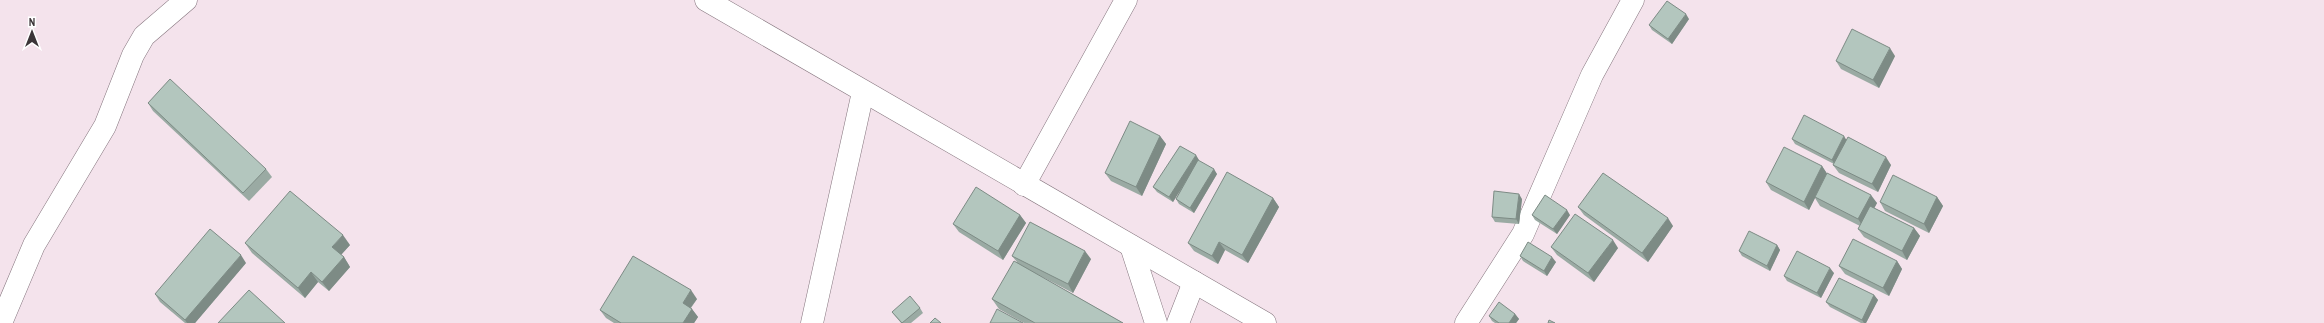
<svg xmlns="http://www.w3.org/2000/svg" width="2324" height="323" font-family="'Archivo Narrow',sans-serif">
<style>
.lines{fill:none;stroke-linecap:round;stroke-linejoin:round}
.street-casing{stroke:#85757e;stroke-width:23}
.street{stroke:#fff;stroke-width:22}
.wall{fill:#9aaaa3}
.shaded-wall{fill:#7d8b85}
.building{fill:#b3c6be;stroke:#7d8b85}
</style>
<rect width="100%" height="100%" fill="#f4e3ec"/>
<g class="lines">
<g class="street-casing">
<g id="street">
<polyline points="706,0 1265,323"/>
<polyline points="1024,185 1126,0"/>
<polyline points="1131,246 1156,323"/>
<polyline points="1,323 34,245 105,126 133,55 144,36 186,0"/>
<polyline points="812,323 863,92"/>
<polyline points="1178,323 1194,282"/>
<polyline points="1466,323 1523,234 1592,75 1633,0"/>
</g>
</g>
<use href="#street" class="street"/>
</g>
<g class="wall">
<polygon points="1689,19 1672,44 1652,30 1649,25"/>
<polygon points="1895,56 1879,88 1841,69 1836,61"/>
<polygon points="148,103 266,169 272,177 249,201 153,111"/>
<polygon points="1160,136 1166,144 1142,196 1111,181 1105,173"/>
<polygon points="1792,139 1847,139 1891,165 1878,192 1839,173 1833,165 1834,164 1795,144"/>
<polygon points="1199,161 1217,174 1194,213 1179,204 1176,199 1180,190 1173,202 1157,192 1153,187"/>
<polygon points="1822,166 1827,174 1877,203 1874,208 1914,228 1920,236 1907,260 1864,237 1858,229 1860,226 1820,206 1815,198 1809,210 1771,190 1766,182"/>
<polygon points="1937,197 1943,206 1929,233 1885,211 1880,202"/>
<polygon points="1273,198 1279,207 1248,263 1225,250 1218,264 1194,251 1188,243"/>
<polygon points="1522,199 1519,224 1495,222 1492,217"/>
<polygon points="1578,207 1673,226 1648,262 1584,215"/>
<polygon points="1020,215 1026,223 1003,260 959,232 953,224"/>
<polygon points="1532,215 1570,215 1557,234 1535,220"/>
<polygon points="245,243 350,245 341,255 344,257 350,267 329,291 318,282 305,298 252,253"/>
<polygon points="1777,245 1780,250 1770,271 1742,256 1739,251"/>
<polygon points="1551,247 1618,248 1594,282 1557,255"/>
<polygon points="1012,256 1091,259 1073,293 1035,273 1123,323 1024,323 999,309 992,299 1017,262"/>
<polygon points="1520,256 1556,262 1547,276 1523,261"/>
<polygon points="1897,261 1902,269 1889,296 1845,274 1839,266"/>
<polygon points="246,263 195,323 185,323 160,302 155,294"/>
<polygon points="1834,273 1821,298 1787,281 1784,276"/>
<polygon points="1874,295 1878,300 1866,323 1861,323 1830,307 1826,302"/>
<polygon points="697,299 691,308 698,317 694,323 614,323 606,318 600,310"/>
<polygon points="920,308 923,313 911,323 901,323 892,312"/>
<polygon points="1515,314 1519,319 1516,323 1495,323 1492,321 1489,316"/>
</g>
<g class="shaded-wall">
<polygon points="1686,14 1689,19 1672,44 1668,39"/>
<polygon points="1890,48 1895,56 1879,88 1873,80"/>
<polygon points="1160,136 1166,144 1142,196 1136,187"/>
<polygon points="1844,136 1847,141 1835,165 1832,160"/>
<polygon points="1196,155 1199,160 1173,202 1169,197"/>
<polygon points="1886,157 1891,165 1878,192 1872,184"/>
<polygon points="1822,166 1828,175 1815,197 1815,198 1809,210 1804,202"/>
<polygon points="1214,169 1217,174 1194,213 1190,208"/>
<polygon points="1519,194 1522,199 1519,224 1516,219"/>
<polygon points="1871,195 1877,203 1864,228 1858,219"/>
<polygon points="1937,197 1943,206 1929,233 1924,224"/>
<polygon points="1273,198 1279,207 1248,263 1242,255"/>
<polygon points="1567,210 1570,215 1557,234 1553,229"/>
<polygon points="1020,215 1026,223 1003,260 998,251"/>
<polygon points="1668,218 1673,226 1648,262 1642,253"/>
<polygon points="1914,228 1920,236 1907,260 1902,251"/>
<polygon points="343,235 350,245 339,257 332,247"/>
<polygon points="1613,240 1618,248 1594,282 1588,273"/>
<polygon points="1219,242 1225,250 1218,264 1212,256"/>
<polygon points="1777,245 1780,250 1770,271 1767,266"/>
<polygon points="1085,251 1091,259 1073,293 1068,284"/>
<polygon points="241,255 246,263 195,323 187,323 185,320"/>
<polygon points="344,257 350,267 329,291 322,282"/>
<polygon points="1552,257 1556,262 1547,276 1544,271"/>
<polygon points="1897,261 1902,269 1889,296 1883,288"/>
<polygon points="1830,268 1834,273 1821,298 1817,293"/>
<polygon points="311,272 318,282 305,298 298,288"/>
<polygon points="691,290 697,299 688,311 683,303"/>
<polygon points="1874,295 1878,300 1866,323 1864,323 1862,320"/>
<polygon points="692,309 698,317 694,323 683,323"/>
<polygon points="1515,314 1519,319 1516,323 1509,323"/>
</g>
<g class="building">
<polygon points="1667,1 1686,14 1668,39 1649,25"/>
<polygon points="1852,29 1890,48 1873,80 1836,61"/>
<polygon points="170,79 266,169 243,193 148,103"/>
<polygon points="1804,115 1844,136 1832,160 1792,139"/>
<polygon points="1130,121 1160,136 1136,187 1105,173"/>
<polygon points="1848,137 1886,157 1872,184 1833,165"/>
<polygon points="1180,146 1196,155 1169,197 1153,187"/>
<polygon points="1784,147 1822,166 1804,202 1766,182"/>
<polygon points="1198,160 1214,169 1190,208 1176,199"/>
<polygon points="1227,172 1273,198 1242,255 1219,242 1212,256 1188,243"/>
<polygon points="1603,173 1668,218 1642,253 1578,207"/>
<polygon points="1827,173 1871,195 1858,219 1815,197"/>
<polygon points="1893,175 1937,197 1924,224 1880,202"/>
<polygon points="976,187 1020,215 998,251 953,224"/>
<polygon points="290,191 343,235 332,247 344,257 322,282 311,272 298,288 245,243"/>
<polygon points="1494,191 1519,194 1516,219 1492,217"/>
<polygon points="1545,195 1567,210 1553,229 1532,215"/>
<polygon points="1870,206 1914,228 1902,251 1858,229"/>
<polygon points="1575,214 1613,240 1588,273 1551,247"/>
<polygon points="1030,222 1085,251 1068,284 1012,256"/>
<polygon points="210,229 241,255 185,320 155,294"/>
<polygon points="1749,231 1777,245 1767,266 1739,251"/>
<polygon points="1853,239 1897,261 1883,288 1839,266"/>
<polygon points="1528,242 1552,257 1544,271 1520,256"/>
<polygon points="1797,251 1830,268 1817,293 1784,276"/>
<polygon points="633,256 691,290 683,303 692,309 683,323 621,323 600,310"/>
<polygon points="1014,261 1123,323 1035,323 992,299"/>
<polygon points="1839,278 1874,295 1862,320 1826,302"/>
<polygon points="249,290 285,323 218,323"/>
<polygon points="910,296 920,308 902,323 892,312"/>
<polygon points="1499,302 1515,314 1509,323 1499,323 1489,316"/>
<polygon points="997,309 1023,323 990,323"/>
<polygon points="935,318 941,323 930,323"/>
<polygon points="1549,320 1555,323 1548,323"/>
</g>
<g transform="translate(32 32)" stroke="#ffffff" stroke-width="3" paint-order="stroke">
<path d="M0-3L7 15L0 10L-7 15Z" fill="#3b3538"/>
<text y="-6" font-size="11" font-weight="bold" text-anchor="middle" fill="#3b3538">N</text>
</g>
</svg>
